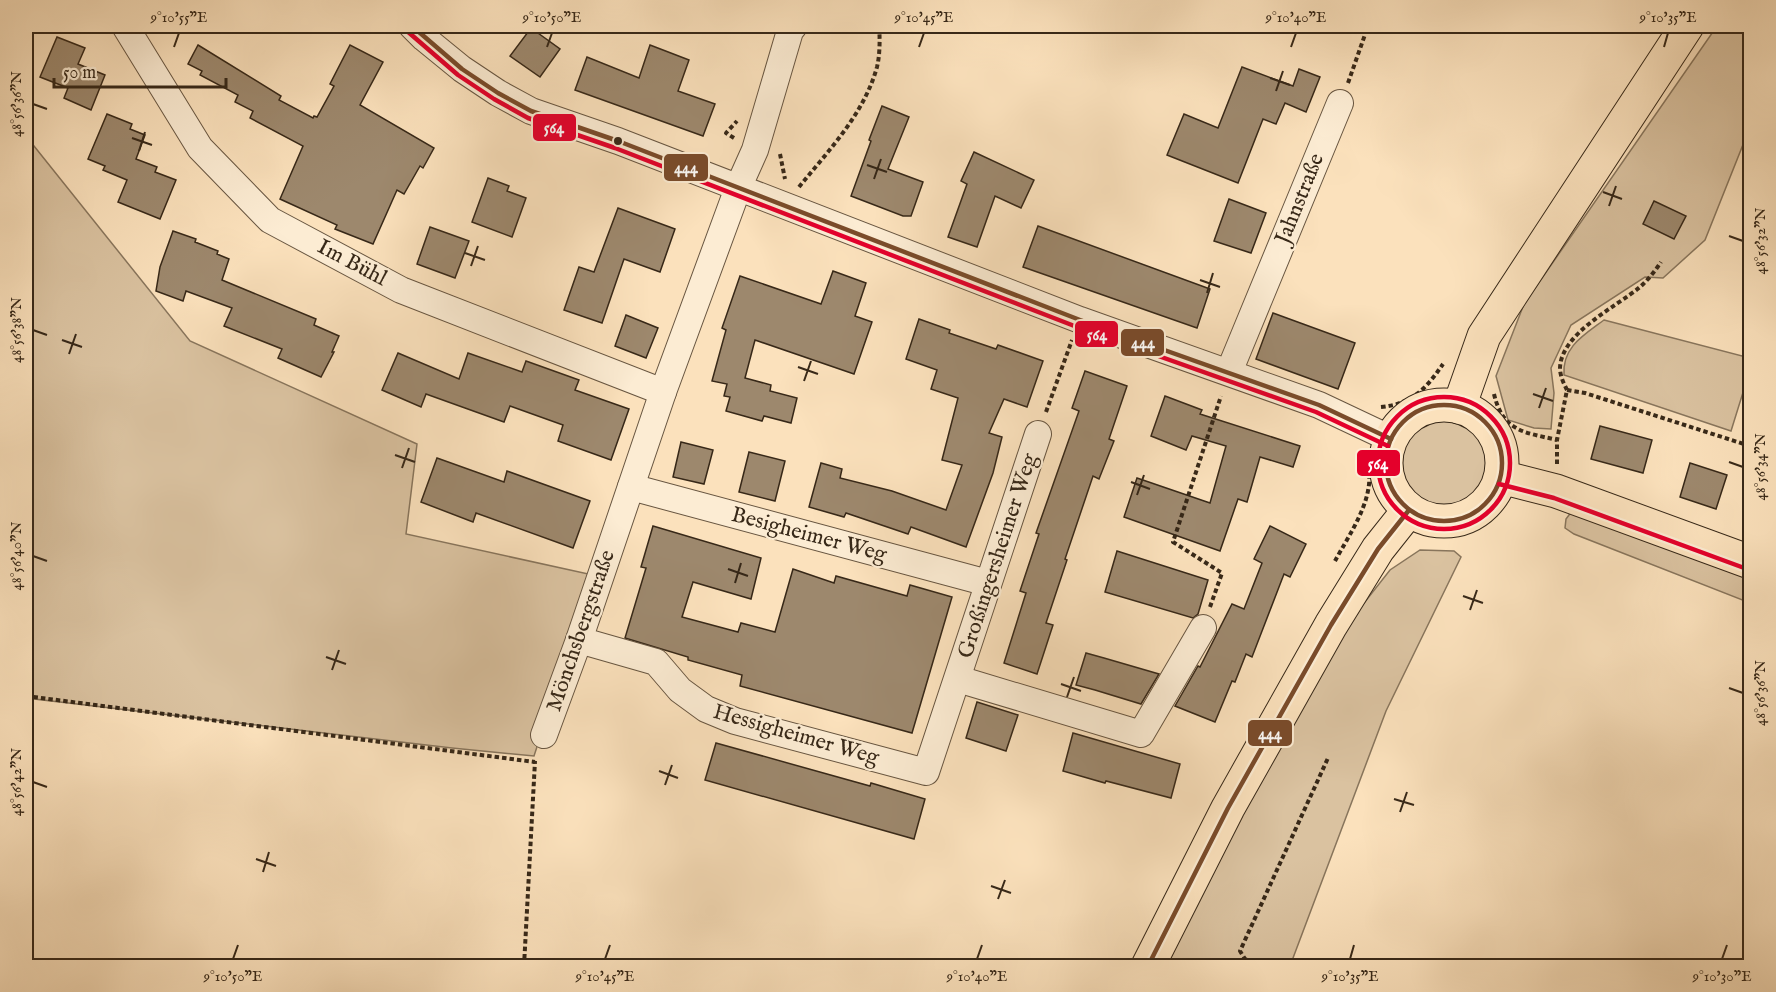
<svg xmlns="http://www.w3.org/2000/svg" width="1776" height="992" font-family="'IM FELL English',serif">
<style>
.green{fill:#dac2a0;stroke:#88755c;stroke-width:1.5}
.building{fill:#9d886d;stroke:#372818;stroke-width:1.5}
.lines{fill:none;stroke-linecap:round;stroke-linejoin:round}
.minor-casing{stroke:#685641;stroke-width:28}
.major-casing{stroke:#372818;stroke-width:35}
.path{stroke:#372818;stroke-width:4;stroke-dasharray:4.5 3;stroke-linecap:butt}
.minor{stroke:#fcecd3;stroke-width:26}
.major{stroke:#fbe1bc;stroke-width:33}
.bus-1-casing{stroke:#fcecd3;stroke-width:9}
.bus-2-casing{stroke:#fcecd3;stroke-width:9}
.bus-1{stroke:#7a4b2a;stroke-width:4.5}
.bus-2{stroke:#e4002b;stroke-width:4.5}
.ticks{fill:none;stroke:#372818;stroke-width:2}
.bus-dot{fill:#372818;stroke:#fcecd3;stroke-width:2}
.labels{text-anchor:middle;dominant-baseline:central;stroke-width:4.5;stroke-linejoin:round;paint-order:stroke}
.street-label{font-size:22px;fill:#372818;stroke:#fcecd3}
.line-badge{stroke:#fcecd3;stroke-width:2}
.badge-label{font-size:16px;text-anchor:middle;font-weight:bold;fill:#fff}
.neatline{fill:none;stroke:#372818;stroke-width:2}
.ticks-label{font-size:15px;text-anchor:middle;fill:#372818}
</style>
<rect width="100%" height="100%" fill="#fbe1bc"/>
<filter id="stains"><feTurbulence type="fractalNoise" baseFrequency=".00333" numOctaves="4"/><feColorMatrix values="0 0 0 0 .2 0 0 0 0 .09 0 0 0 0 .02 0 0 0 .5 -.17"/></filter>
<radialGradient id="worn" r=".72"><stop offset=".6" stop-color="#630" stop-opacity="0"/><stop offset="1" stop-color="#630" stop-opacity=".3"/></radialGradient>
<g class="green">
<polygon points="1717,26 1750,26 1750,127 1705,240 1663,278 1645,277 1571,325 1551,368 1554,393 1551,429 1534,428 1508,420 1496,376 1524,304"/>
<polygon points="26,136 190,341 417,444 406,534 593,575 534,756 452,748 26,698"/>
<path d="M1604,320l146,38v12l-19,61 -167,-56c-2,-28 20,-40 40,-55z"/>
<circle cx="1446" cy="464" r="45"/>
<polygon points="1572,511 1750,575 1750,603 1574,534 1565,528 1566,519"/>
<polygon points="1420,550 1454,551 1461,557 1386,711 1290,966 1164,966 1230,834 1357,612 1390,570"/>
</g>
<g class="building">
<polygon points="531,28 560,49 540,77 510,56"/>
<polygon points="57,37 85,48 78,64 105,75 91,110 64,98 68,88 40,77"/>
<polygon points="198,45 281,96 279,100 313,118 314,116 317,117 334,86 330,84 350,45 383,62 360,105 434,148 423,168 420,166 404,194 397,190 373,244 335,229 337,225 280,199 303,146 250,118 253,111 235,102 238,95 200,75 202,71 188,64"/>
<polygon points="650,45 689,60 678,91 715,104 703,136 575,90 587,57 639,78"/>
<polygon points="1242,67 1293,86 1299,69 1320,77 1306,112 1285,103 1276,124 1263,119 1238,183 1167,155 1184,114 1218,128"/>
<polygon points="882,106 909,117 888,169 923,182 911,216 903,216 851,196 871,141 869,140"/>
<polygon points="107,114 132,124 130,129 145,135 136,159 157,167 155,172 176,180 160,219 118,202 127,180 103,170 105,166 88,159"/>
<polygon points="974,152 1034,180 1021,208 995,196 977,247 948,237 967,184 961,181"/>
<polygon points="488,178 509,186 507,191 526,198 512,237 472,222"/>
<polygon points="1229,199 1266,213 1251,253 1214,241"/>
<polygon points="1654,201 1686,216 1674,239 1643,224"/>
<polygon points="618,208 675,229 660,272 624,259 602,323 564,310 579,267 594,272"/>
<polygon points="1038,226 1210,289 1197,328 1023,267"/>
<polygon points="430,227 469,241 455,278 417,264"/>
<polygon points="173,231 196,239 195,242 218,251 217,254 229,259 222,280 316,319 314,325 339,336 332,352 334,352 321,377 278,358 282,349 224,326 232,308 186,291 183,301 156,291 160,267"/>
<polygon points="833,271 866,283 855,316 872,322 854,374 755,340 745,378 771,385 770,391 797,398 791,423 764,416 762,421 726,411 730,397 724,396 727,384 712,381 726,330 722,328 740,276 821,304"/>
<polygon points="1273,313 1355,343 1338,389 1256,359"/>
<polygon points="626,315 658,328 646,358 615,346"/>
<polygon points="919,319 950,330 949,333 996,349 998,345 1043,361 1027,407 1004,399 989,433 1002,437 993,473 966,547 911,527 908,534 846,513 844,517 809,507 821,463 842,469 840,478 892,491 946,510 962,465 942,460 958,398 931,389 937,370 906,359"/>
<polygon points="398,353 459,379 468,353 522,372 526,361 579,380 575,390 629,409 611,460 558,441 563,425 510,406 504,422 426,394 421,407 382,390"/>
<polygon points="1085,371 1127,386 1109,439 1114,441 1099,479 1093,476 1065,559 1067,560 1046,623 1053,625 1037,674 1004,663 1026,593 1020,591 1039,534 1036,533 1079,411 1072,408"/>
<polygon points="1165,396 1202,410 1200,414 1300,446 1293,467 1260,457 1247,502 1238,499 1220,551 1124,517 1137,478 1210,503 1226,446 1192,436 1186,450 1151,436"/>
<polygon points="1600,426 1652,440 1643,473 1591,459"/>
<polygon points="681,442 713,450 704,484 673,477"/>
<polygon points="749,452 785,461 775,501 739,492"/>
<polygon points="437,458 504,482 507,471 590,501 573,548 476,513 473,522 421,502"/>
<polygon points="1690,463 1727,475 1716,509 1680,497"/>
<polygon points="653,526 761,558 751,599 693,582 682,617 738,632 741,623 775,632 793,569 834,583 836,576 907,596 910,585 952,597 912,733 740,686 742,675 688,660 688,657 625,638 646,568 641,567"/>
<polygon points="1270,526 1306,544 1290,577 1284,574 1252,657 1246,654 1235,682 1232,681 1215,722 1175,706 1198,666 1200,667 1232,604 1244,609 1262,563 1254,559"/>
<polygon points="1117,551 1208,580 1198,614 1193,618 1105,592"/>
<polygon points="1086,653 1104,658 1159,674 1141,704 1095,690 1076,685"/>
<polygon points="977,702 1018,715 1006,751 966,738"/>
<polygon points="1073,733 1180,764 1171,798 1106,781 1105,783 1063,771"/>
<polygon points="716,743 870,786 871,783 925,799 914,839 705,780"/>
</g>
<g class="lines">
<g class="minor-casing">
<g id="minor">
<polyline points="125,26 200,148 270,220 401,290 663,392"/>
<polyline points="412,26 424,38 462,69 498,93 531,111 618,141 1080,320 1319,405 1391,439"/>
<polyline points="1229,372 1340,103"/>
<polyline points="631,487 988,583"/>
<polyline points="579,640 656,662 680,690 706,709 735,721 926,772 1038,434"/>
<polyline points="958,679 1141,734 1203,628"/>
<polyline points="544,735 579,640 663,392 738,188 755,150 790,31 794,26"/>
</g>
</g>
<g class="major-casing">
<g id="major">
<circle cx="1444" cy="463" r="58"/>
<polyline points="1459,407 1484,336 1687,26"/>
<polyline points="1501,477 1556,491 1750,562"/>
<polyline points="1148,966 1228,808 1331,625 1378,549 1409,510"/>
</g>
</g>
<g class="path">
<polyline points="1348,83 1368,26"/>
<polyline points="734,138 726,133 737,121"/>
<polyline points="780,154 785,179"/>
<path d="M799,187c30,-37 65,-73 78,-120 3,-12 3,-29 2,-41"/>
<path d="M1567,390c-3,-6 -7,-14 -7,-22 1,-35 56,-61 80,-81 8,-7 15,-16 21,-25"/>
<path d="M1494,394c9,38 30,38 63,46"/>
<path d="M1381,407c31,-3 45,-18 62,-43"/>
<polyline points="1046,412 1072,340"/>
<polyline points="1557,464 1557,440 1567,390 1585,393 1750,446"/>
<path d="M1335,561c16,-30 50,-76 26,-109"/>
<polyline points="1210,607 1222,573 1173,542 1221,396"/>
<polyline points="26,696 535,762"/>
<polyline points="524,966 535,761"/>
<polyline points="1260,966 1245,959 1240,951 1328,758"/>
</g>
<use href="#minor" class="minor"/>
<use href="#major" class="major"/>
<g class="bus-1-casing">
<g id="bus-1">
<polyline points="412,26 462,69 498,93 531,111 618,141 1080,320 1319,405 1391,439"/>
<circle cx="1444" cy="463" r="58"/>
<polyline points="1148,966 1228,808 1331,625 1378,549 1409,510"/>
</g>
</g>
<g class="bus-2-casing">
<g id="bus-2">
<polyline points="407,31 458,75 494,99 528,118 615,148 1077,327 1316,412 1388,446"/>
<circle cx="1444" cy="463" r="66"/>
<polyline points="1499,484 1554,498 1747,569"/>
</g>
</g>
<use href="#bus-1" class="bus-1"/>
<use href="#bus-2" class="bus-2"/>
</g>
<path class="ticks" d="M174,47l5,-14M547,47l5,-14M919,47l5,-14M1291,47l5,-14M1664,47l4,-14M1270,78l20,7M1276,91l7,-20M33,104l14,5M132,138l20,7M139,151l6,-19M867,165l20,7M874,179l7,-20M1603,192l19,7M1609,206l7,-20M1729,236l14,5M465,253l20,7M471,266l7,-20M1200,280l20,7M1207,293l6,-20M33,330l14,5M62,340l20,7M69,354l7,-20M798,367l20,7M804,381l7,-20M1533,394l20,7M1539,408l7,-20M395,455l20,7M1729,462l14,5M402,468l7,-20M1131,482l19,7M1137,495l7,-20M33,556l14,5M728,569l20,7M735,583l6,-20M1463,596l20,7M1470,610l7,-20M326,657l20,7M332,670l7,-20M1061,684l20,7M1729,688l14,5M1067,697l7,-20M659,771l19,7M33,782l14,5M665,785l7,-20M1394,799l20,6M1400,812l7,-20M256,859l20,7M263,872l6,-20M991,886l20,7M998,899l7,-19M233,959l5,-14M605,959l5,-14M977,959l5,-14M1350,959l4,-14M1722,959l5,-14"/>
<circle class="bus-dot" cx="618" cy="141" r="5"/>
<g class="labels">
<g class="street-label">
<text transform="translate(1300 199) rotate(-68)">Jahnstraße</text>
<text transform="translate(352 263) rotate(28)">Im Bühl</text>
<text transform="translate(809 535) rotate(15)">Besigheimer Weg</text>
<text transform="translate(998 556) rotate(-72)">Großingersheimer Weg</text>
<text transform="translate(581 631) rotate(-71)">Mönchsbergstraße</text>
<text transform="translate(796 735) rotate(16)">Hessigheimer Weg</text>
</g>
</g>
<g class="line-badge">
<rect x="532" y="113" width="45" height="29" rx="6" fill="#e4002b"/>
<rect x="663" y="153" width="46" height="29" rx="6" fill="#7a4b2a"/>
<rect x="1074" y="320" width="45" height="28" rx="6" fill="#e4002b"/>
<rect x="1120" y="328" width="45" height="29" rx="6" fill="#7a4b2a"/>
<rect x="1356" y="449" width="45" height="28" rx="6" fill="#e4002b"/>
<rect x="1247" y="719" width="46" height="28" rx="6" fill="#7a4b2a"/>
</g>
<g class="badge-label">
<text x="554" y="133">564</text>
<text x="686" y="173">444</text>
<text x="1097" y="340">564</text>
<text x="1143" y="348">444</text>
<text x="1378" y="469">564</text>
<text x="1270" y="739">444</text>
</g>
<rect width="1776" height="992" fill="none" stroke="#fbe1bc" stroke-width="66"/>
<path d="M54 78v9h172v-9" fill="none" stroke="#372818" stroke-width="3"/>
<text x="63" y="78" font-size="18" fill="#372818" stroke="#fcecd3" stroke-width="4.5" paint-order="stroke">50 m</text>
<rect x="33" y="33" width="1710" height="926" class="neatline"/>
<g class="ticks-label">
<text x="179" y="22">9°10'55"E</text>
<text x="552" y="22">9°10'50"E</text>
<text x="924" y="22">9°10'45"E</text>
<text x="1296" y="22">9°10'40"E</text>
<text x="1668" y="22">9°10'35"E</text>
<text transform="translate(16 104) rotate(-90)" y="5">48°56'36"N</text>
<text transform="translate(1760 241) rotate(-90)" y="5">48°56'32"N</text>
<text transform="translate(16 330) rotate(-90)" y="5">48°56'38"N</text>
<text transform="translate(1760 467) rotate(-90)" y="5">48°56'34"N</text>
<text transform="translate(16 556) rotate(-90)" y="5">48°56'40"N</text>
<text transform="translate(1760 693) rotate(-90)" y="5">48°56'36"N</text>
<text transform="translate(16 782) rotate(-90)" y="5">48°56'42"N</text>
<text x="233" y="981">9°10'50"E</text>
<text x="605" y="981">9°10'45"E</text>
<text x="977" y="981">9°10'40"E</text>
<text x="1350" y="981">9°10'35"E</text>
<text x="1722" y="981">9°10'30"E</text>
</g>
<rect width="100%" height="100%" filter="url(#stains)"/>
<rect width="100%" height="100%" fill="url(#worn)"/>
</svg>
